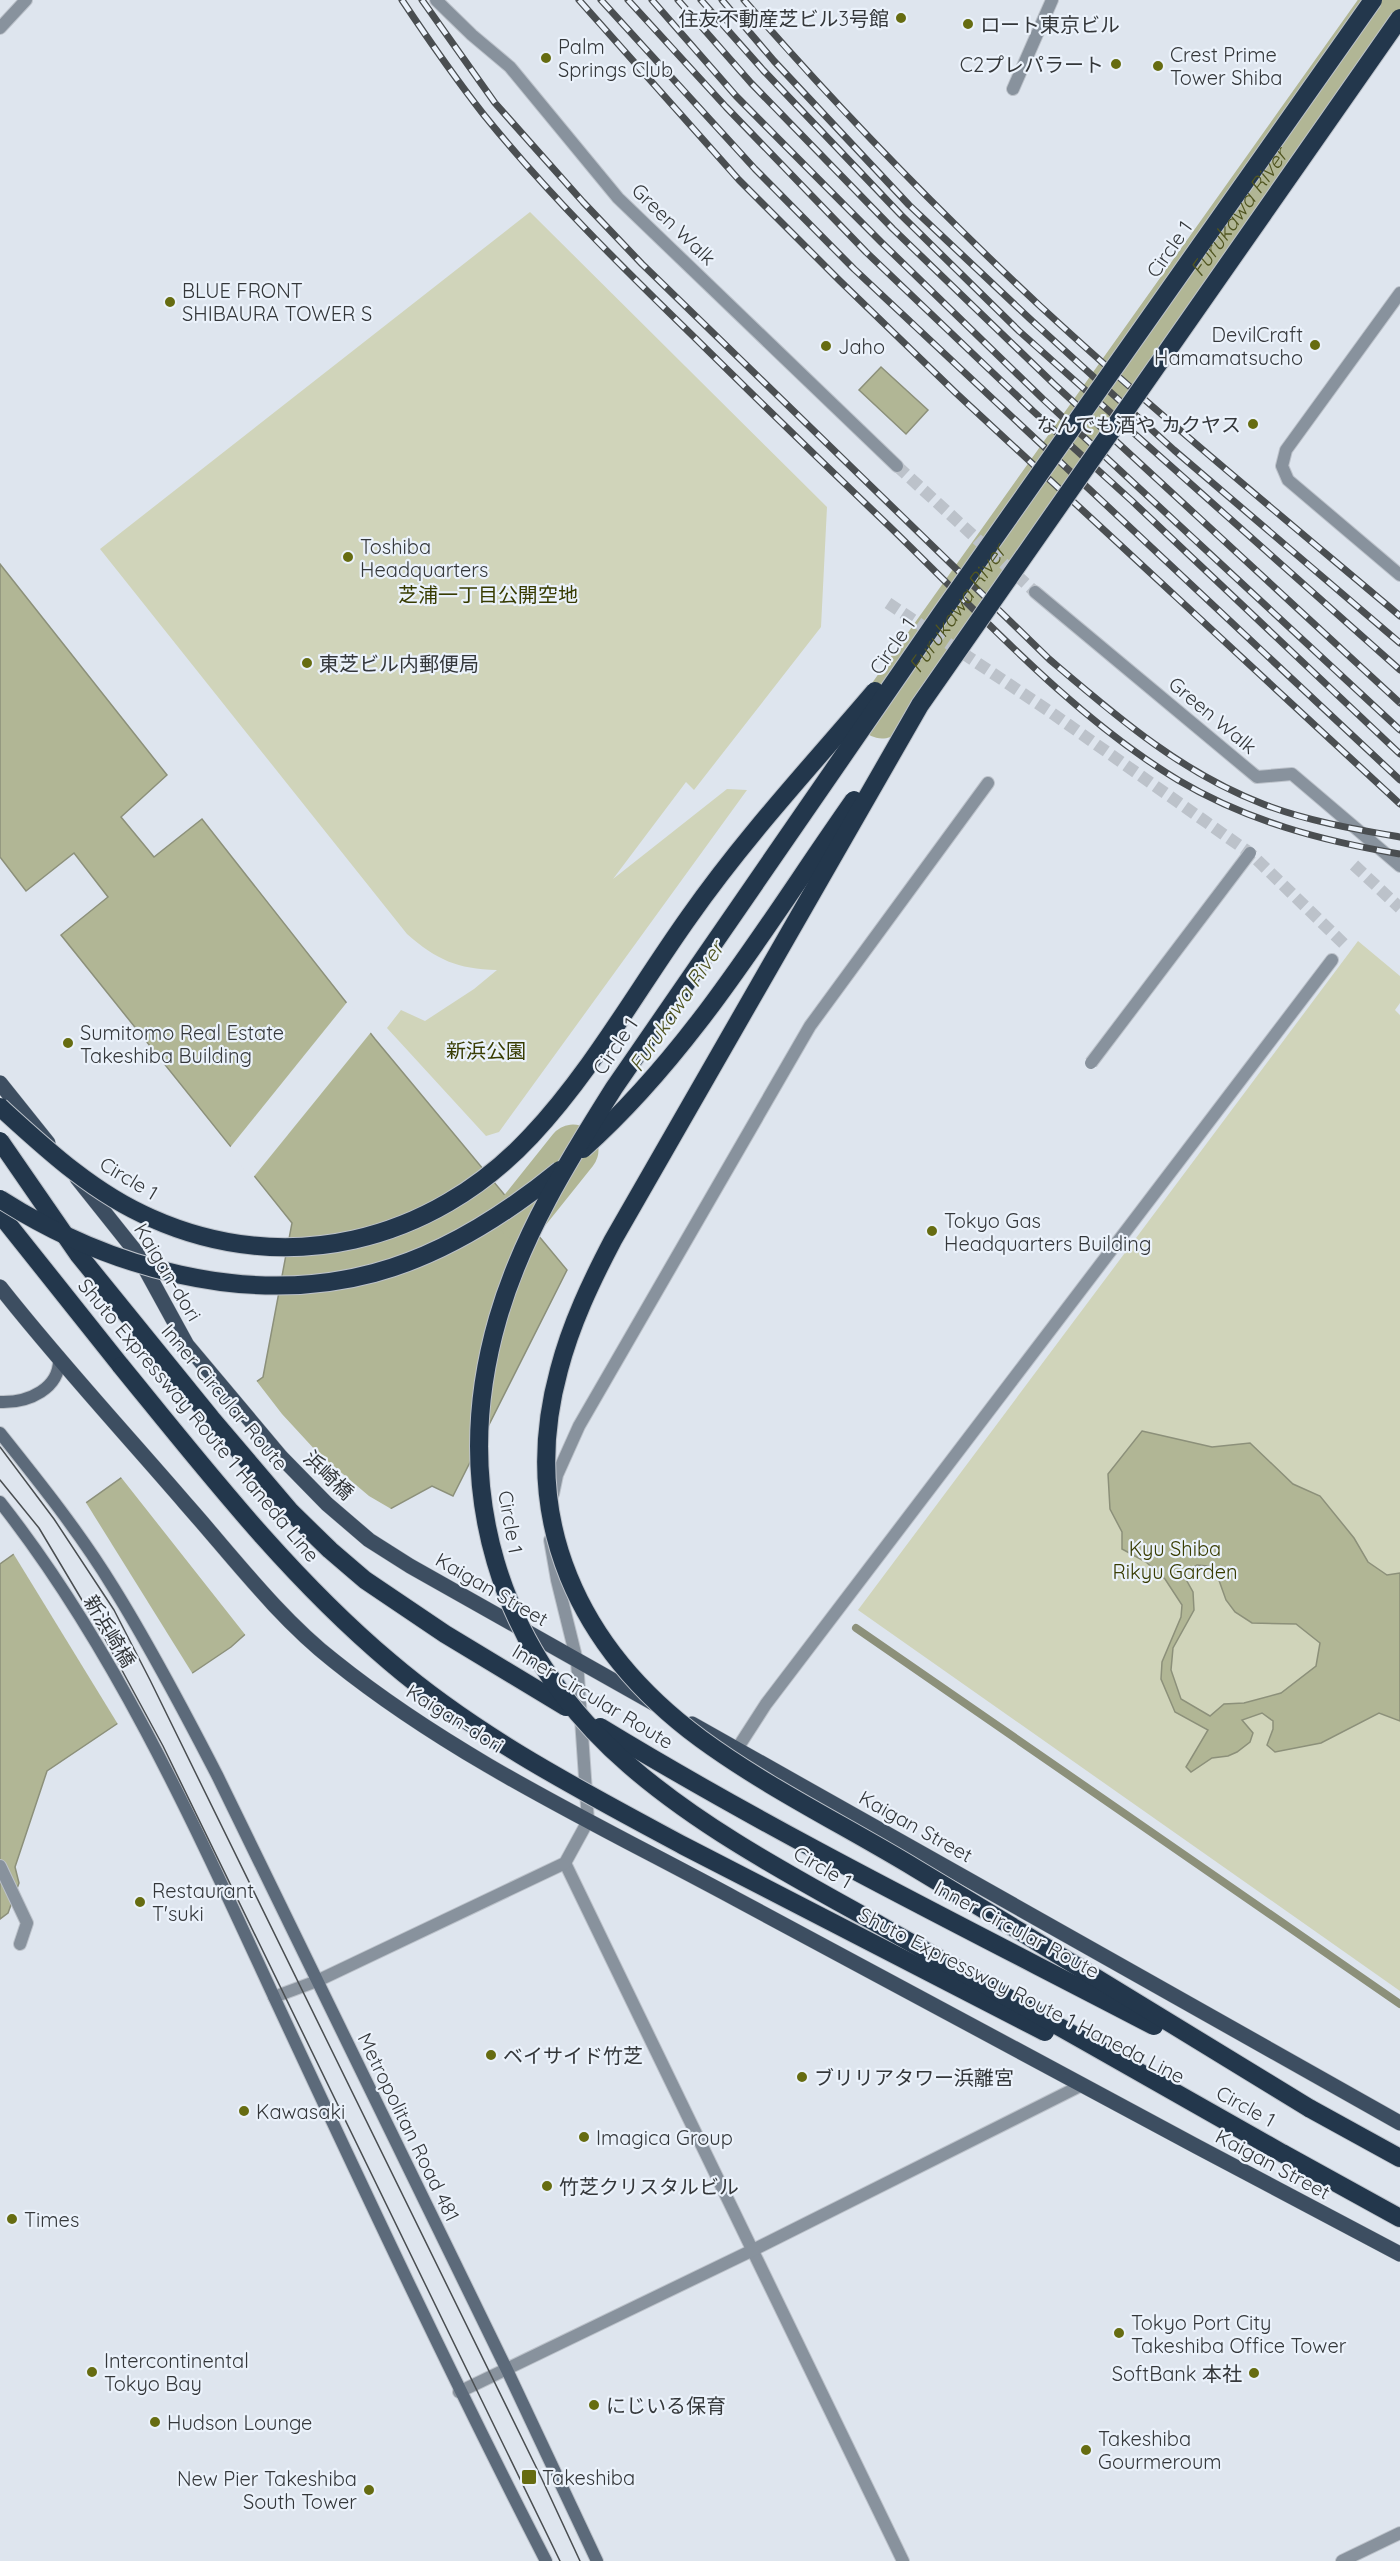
<svg xmlns="http://www.w3.org/2000/svg" width="1400" height="2561" font-family="Quicksand,'Noto Sans JP',sans-serif">
<style>
.green{fill:#d0d4ba}
.water{fill:#b1b695;stroke:#8c907a;stroke-width:1.5;fill-rule:evenodd}
.pier{fill:#dee5ee}
.lines{fill:none;stroke-linecap:round;stroke-linejoin:round}
.stream{stroke:#8c907a;stroke-width:8}
.river{stroke:#b1b695;stroke-width:51}
.pedestrian-tunnel{stroke:#bcc2ca;stroke-width:12;stroke-dasharray:12 6;stroke-linecap:butt}
.pedestrian-casing{stroke:#bcc2ca;stroke-width:14}
.minor-casing{stroke:#bcc2ca;stroke-width:14}
.tertiary-casing{stroke:#bcc2ca;stroke-width:14}
.secondary-casing{stroke:#bcc2ca;stroke-width:14}
.primary-casing{stroke:#bcc2ca;stroke-width:16}
.motorway-casing{stroke:#bcc2ca;stroke-width:20}
.pedestrian{stroke:#88929d;stroke-width:12}
.minor{stroke:#88929d;stroke-width:12}
.tertiary{stroke:#88929d;stroke-width:12}
.secondary{stroke:#5c6a7a;stroke-width:12}
.primary{stroke:#3d4e61;stroke-width:15}
.motorway{stroke:#23374c;stroke-width:18}
.tram{stroke:#4a4e51;stroke-width:1.5}
.rail-casing{stroke:#4a4e51;stroke-width:7}
.rail{stroke:#ebf2fb;stroke-width:4.5;stroke-dasharray:14;stroke-linecap:butt}
.pedestrian-bridge-casing{stroke:#bcc2ca;stroke-width:14;stroke-linecap:butt}
.motorway-bridge-casing{stroke:#bcc2ca;stroke-width:20;stroke-linecap:butt}
.pedestrian-bridge{stroke:#88929d;stroke-width:12}
.motorway-bridge{stroke:#23374c;stroke-width:18}
.poi-dot{fill:#666c11;stroke:#ebf2fb;stroke-width:2}
.labels{text-anchor:middle;dominant-baseline:central;stroke-width:4.5;stroke-linejoin:round;paint-order:stroke}
.poi-label{font-size:20px;fill:#34373a;stroke:#ebf2fb;text-anchor:start}
.street-label{font-size:20px;fill:#34373a;stroke:#ebf2fb}
.park-label{font-size:20px;fill:#383c02;stroke:#ebf2fb}
.water-label{font-size:21px;font-style:italic;fill:#505520;stroke:#ebf2fb}
</style>
<rect width="100%" height="100%" fill="#dee5ee"/>
<g class="green">
<path d="M530,212l297,295 -6,120 -127,163 -8,-8 -73,97 114,-90 20,1 -248,342 -13,4 -99,-108 14,-18 24,11 49,-32 23,-19c-40,-1 -60,-10 -90,-36l-307,-385z"/>
<polygon points="1358,941 1400,976 1400,1003 1395,1010 1400,1015 1400,1991 858,1610"/>
</g>
<g class="water">
<polygon points="881,367 928,410 906,434 859,390"/>
<polygon points="0,564 167,775 121,817 154,857 202,819 375,1039 567,1270 453,1496 432,1486 377,1516 231,1647 47,1771 15,1867 19,1883 8,1913 0,1919 0,1564 263,1377 292,1223 61,935 108,897 74,853 26,891 0,857"/>
<path d="M1142,1431l70,16 38,-4 43,41 27,12 34,42 14,24 19,13 13,-2v148l-21,-8 -58,30 -46,9 -8,-7 6,-16v-8l-11,-8 -20,7 11,13 -3,9 -13,10 -9,4 -16,2 -21,14 -5,-5 22,-37 -33,-18 -14,-33 1,-17 19,-45 1,-12 -17,-26 -19,-17 -24,-13v-17l-12,-23 -2,-35zM1197,1565l11,1 8,6 10,28 9,12 17,11 44,1 24,19 -4,23 -35,27 -37,10 -20,1 -14,12 -29,-17 -10,-29 2,-22 21,-38 -1,-18 -10,-18z"/>
</g>
<g class="pier">
<polygon points="348,1001 372,1031 252,1179 228,1150"/>
<polygon points="255,1379 282,1414 317,1452 369,1496 393,1510 378,1518 247,1637 120,1476"/>
<polygon points="85,1501 194,1676 119,1726 13,1553"/>
</g>
<g class="lines">
<polyline class="stream" points="856,1628 1400,2004"/>
<g class="river">
<path id="s1" d="M882,713l507,-713"/>
<polyline points="521,1215 573,1150"/>
</g>
<g class="pedestrian-tunnel">
<polyline points="897,466 1035,592"/>
<polyline points="888,603 1049,711 1250,853 1344,944"/>
<polyline points="1354,865 1400,908"/>
</g>
<g class="pedestrian-casing">
<g id="pedestrian">
<polyline points="436,0 472,35 510,67 618,198 897,466"/>
<polyline points="1035,592 1257,777 1292,774 1400,866"/>
<polyline points="737,1749 766,1704 1332,960"/>
<polyline points="0,1866 27,1923 20,1944"/>
</g>
</g>
<g class="minor-casing">
<g id="minor">
<polyline points="1013,89 1052,0"/>
<polyline points="1400,293 1286,450 1282,466 1288,480 1400,575"/>
<polyline points="553,1494 557,1475 579,1426 810,1026 988,783"/>
<polyline points="550,1540 557,1580 577,1661"/>
</g>
</g>
<g class="tertiary-casing">
<g id="tertiary">
<polyline points="0,28 26,0"/>
<polyline points="565,1863 903,2561"/>
<polyline points="274,1997 317,1981 565,1863 588,1821 577,1661"/>
<polyline points="459,2392 753,2250 1080,2086"/>
<polyline points="1342,2561 1400,2533"/>
</g>
</g>
<g class="secondary-casing">
<g id="secondary">
<path d="M0,1402c28,1 61,-13 59,-45"/>
<path d="M0,1433c40,50 80,100 113,154 38,61 71,124 104,188l290,595 90,191"/>
<path d="M0,1502c116,147 197,328 275,497 88,189 176,377 271,562"/>
</g>
</g>
<g class="primary-casing">
<g id="primary">
<polyline points="0,1083 48,1143"/>
<polyline points="77,1178 136,1252 187,1345 281,1457 327,1504 369,1540 410,1566 655,1704"/>
<path d="M0,1287c59,75 124,145 186,217 47,53 92,113 148,157 122,98 265,164 402,238 221,120 442,238 664,355"/>
<polyline points="692,1724 1400,2123"/>
</g>
</g>
<g class="motorway-casing">
<g id="motorway">
<polyline points="0,1214 121,1366"/>
<polyline points="1309,2108 1400,2158"/>
<polyline points="1282,2153 1400,2218"/>
</g>
</g>
<use href="#pedestrian" class="pedestrian"/>
<use href="#minor" class="minor"/>
<use href="#tertiary" class="tertiary"/>
<use href="#secondary" class="secondary"/>
<use href="#primary" class="primary"/>
<use href="#motorway" class="motorway"/>
<g class="tram">
<polyline points="0,1447 54,1519 114,1610 150,1680 541,2477 580,2561"/>
<polyline points="0,1480 39,1528 104,1637 163,1746 560,2561"/>
</g>
<g class="rail-casing">
<g id="rail">
<path d="M402,0c26,39 53,78 82,115 64,79 136,150 208,220 66,65 132,129 198,192 89,86 182,189 288,253 69,41 144,61 222,74"/>
<path d="M422,0l73,103 88,99 59,62 407,395c67,57 131,113 214,145 44,17 91,25 137,33"/>
<polyline points="579,0 739,180 840,281 957,394 1400,804"/>
<polyline points="601,0 755,169 854,269 1400,780"/>
<polyline points="628,0 726,107 866,252 1033,411 1132,501 1400,754"/>
<polyline points="652,0 736,96 881,242 1043,399 1400,730"/>
<polyline points="678,0 751,83 893,229 1055,385 1400,703"/>
<polyline points="701,0 763,70 901,215 1019,331 1400,670"/>
<polyline points="722,0 774,61 909,205 1029,318 1174,450 1400,643"/>
<path d="M744,0c93,107 192,209 296,306 116,107 239,208 360,310"/>
</g>
</g>
<use href="#rail" class="rail"/>
<g class="pedestrian-bridge-casing">
<polyline id="pedestrian-bridge" points="1091,1063 1250,853"/>
</g>
<g class="motorway-bridge-casing">
<g id="motorway-bridge">
<path d="M0,1107c46,42 93,86 151,111 134,60 280,25 380,-82 61,-65 106,-146 158,-219 56,-80 123,-152 186,-226"/>
<polyline points="0,1141 78,1254 211,1418 291,1512 330,1550 365,1580 445,1634 566,1707"/>
<path d="M583,1149c110,-98 187,-230 271,-349"/>
<path d="M0,1199c108,69 247,108 374,74 68,-18 132,-59 186,-103"/>
<path d="M121,1366c84,103 167,210 269,296 89,76 192,129 294,184 120,63 241,124 361,186"/>
<path d="M600,1727c179,109 368,202 554,299"/>
<path d="M1309,2108c-131,-80 -262,-161 -394,-240 -71,-43 -147,-80 -214,-129 -122,-90 -183,-219 -142,-369 12,-46 32,-88 54,-130l307,-535 480,-687"/>
<path d="M1282,2153c-132,-75 -265,-150 -397,-225 -87,-49 -180,-97 -256,-163 -132,-115 -180,-278 -131,-447 24,-83 70,-157 116,-230l327,-474 432,-614"/>
</g>
</g>
<use href="#pedestrian-bridge" class="pedestrian-bridge"/>
<use href="#motorway-bridge" class="motorway-bridge"/>
</g>
<g class="poi-dot">
<circle cx="901" cy="18" r="6"/>
<circle cx="968" cy="24" r="6"/>
<circle cx="546" cy="58" r="6"/>
<circle cx="1116" cy="64" r="6"/>
<circle cx="1158" cy="66" r="6"/>
<circle cx="170" cy="302" r="6"/>
<circle cx="1315" cy="345" r="6"/>
<circle cx="826" cy="346" r="6"/>
<circle cx="1253" cy="424" r="6"/>
<circle cx="348" cy="557" r="6"/>
<circle cx="307" cy="663" r="6"/>
<circle cx="68" cy="1043" r="6"/>
<circle cx="932" cy="1231" r="6"/>
<circle cx="140" cy="1902" r="6"/>
<circle cx="491" cy="2055" r="6"/>
<circle cx="802" cy="2077" r="6"/>
<circle cx="244" cy="2111" r="6"/>
<circle cx="584" cy="2137" r="6"/>
<circle cx="547" cy="2186" r="6"/>
<circle cx="12" cy="2219" r="6"/>
<circle cx="1119" cy="2333" r="6"/>
<circle cx="92" cy="2372" r="6"/>
<circle cx="1254" cy="2373" r="6"/>
<circle cx="594" cy="2405" r="6"/>
<circle cx="155" cy="2422" r="6"/>
<circle cx="1086" cy="2450" r="6"/>
<rect x="521" y="2469" width="16" height="16" rx="3"/>
<circle cx="369" cy="2490" r="6"/>
</g>
<g class="labels">
<g class="poi-label">
<text x="889" y="18" text-anchor="end">住友不動産芝ビル3号館</text>
<text x="980" y="24">ロート東京ビル</text>
<text x="558" y="46">Palm<tspan x="558" dy="23">Springs Club</tspan></text>
<text x="1170" y="54">Crest Prime<tspan x="1170" dy="23">Tower Shiba</tspan></text>
<text x="1104" y="64" text-anchor="end">C2プレパラート</text>
<text x="182" y="290">BLUE FRONT<tspan x="182" dy="23">SHIBAURA TOWER S</tspan></text>
<text x="1303" y="334" text-anchor="end">DevilCraft<tspan x="1303" dy="23">Hamamatsucho</tspan></text>
<text x="838" y="346">Jaho</text>
<text x="1241" y="424" text-anchor="end">なんでも酒や カクヤス</text>
<text x="360" y="546">Toshiba<tspan x="360" dy="23">Headquarters</tspan></text>
<text x="319" y="663">東芝ビル内郵便局</text>
<text x="80" y="1032">Sumitomo Real Estate<tspan x="80" dy="23">Takeshiba Building</tspan></text>
<text x="944" y="1220">Tokyo Gas<tspan x="944" dy="23">Headquarters Building</tspan></text>
<text x="152" y="1890">Restaurant<tspan x="152" dy="23">T'suki</tspan></text>
<text x="503" y="2055">ベイサイド竹芝</text>
<text x="814" y="2077">ブリリアタワー浜離宮</text>
<text x="256" y="2111">Kawasaki</text>
<text x="596" y="2137">Imagica Group</text>
<text x="559" y="2186">竹芝クリスタルビル</text>
<text x="24" y="2219">Times</text>
<text x="1131" y="2322">Tokyo Port City<tspan x="1131" dy="23">Takeshiba Office Tower</tspan></text>
<text x="104" y="2360">Intercontinental<tspan x="104" dy="23">Tokyo Bay</tspan></text>
<text x="1242" y="2373" text-anchor="end">SoftBank 本社</text>
<text x="606" y="2405">にじいる保育</text>
<text x="167" y="2422">Hudson Lounge</text>
<text x="1098" y="2438">Takeshiba<tspan x="1098" dy="23">Gourmeroum</tspan></text>
<text x="542" y="2477">Takeshiba</text>
<text x="357" y="2478" text-anchor="end">New Pier Takeshiba<tspan x="357" dy="23">South Tower</tspan></text>
</g>
<g class="street-label">
<text transform="translate(674 224) rotate(44)">Green Walk</text>
<text transform="translate(1169 249) rotate(-55)">Circle 1</text>
<text transform="translate(892 646) rotate(-55)">Circle 1</text>
<text transform="translate(1213 715) rotate(40)">Green Walk</text>
<text transform="translate(615 1046) rotate(-56)">Circle 1</text>
<text transform="translate(129 1178) rotate(31)">Circle 1</text>
<text transform="translate(168 1272) rotate(59)">Kaigan-dori</text>
<text transform="translate(225 1397) rotate(50)">Inner Circular Route</text>
<text transform="translate(199 1420) rotate(50)">Shuto Expressway Route 1 Haneda Line</text>
<text transform="translate(329 1475) rotate(44)">浜崎橋</text>
<text transform="translate(511 1522) rotate(80)">Circle 1</text>
<text transform="translate(492 1589) rotate(30)">Kaigan Street</text>
<text transform="translate(110 1631) rotate(59)">新浜崎橋</text>
<text transform="translate(593 1696) rotate(31)">Inner Circular Route</text>
<text transform="translate(455 1718) rotate(32)">Kaigan-dori</text>
<text transform="translate(916 1826) rotate(29)">Kaigan Street</text>
<text transform="translate(823 1867) rotate(30)">Circle 1</text>
<text transform="translate(1017 1929) rotate(28)">Inner Circular Route</text>
<text transform="translate(1022 1995) rotate(27)">Shuto Expressway Route 1 Haneda Line</text>
<text transform="translate(1246 2106) rotate(29)">Circle 1</text>
<text transform="translate(409 2127) rotate(64)">Metropolitan Road 481</text>
<text transform="translate(1273 2164) rotate(28)">Kaigan Street</text>
</g>
<g class="park-label">
<text x="488" y="594">芝浦一丁目公開空地</text>
<text x="486" y="1050">新浜公園</text>
<text x="1175" y="1548">Kyu Shiba<tspan x="1175" dy="23">Rikyu Garden</tspan></text>
</g>
<g class="water-label">
<text stroke="none"><textPath href="#s1" startOffset="615">Furukawa River</textPath></text>
<text stroke="none"><textPath href="#s1" startOffset="129">Furukawa River</textPath></text>
<text transform="translate(676 1006) rotate(-56)">Furukawa River</text>
</g>
</g>
</svg>
